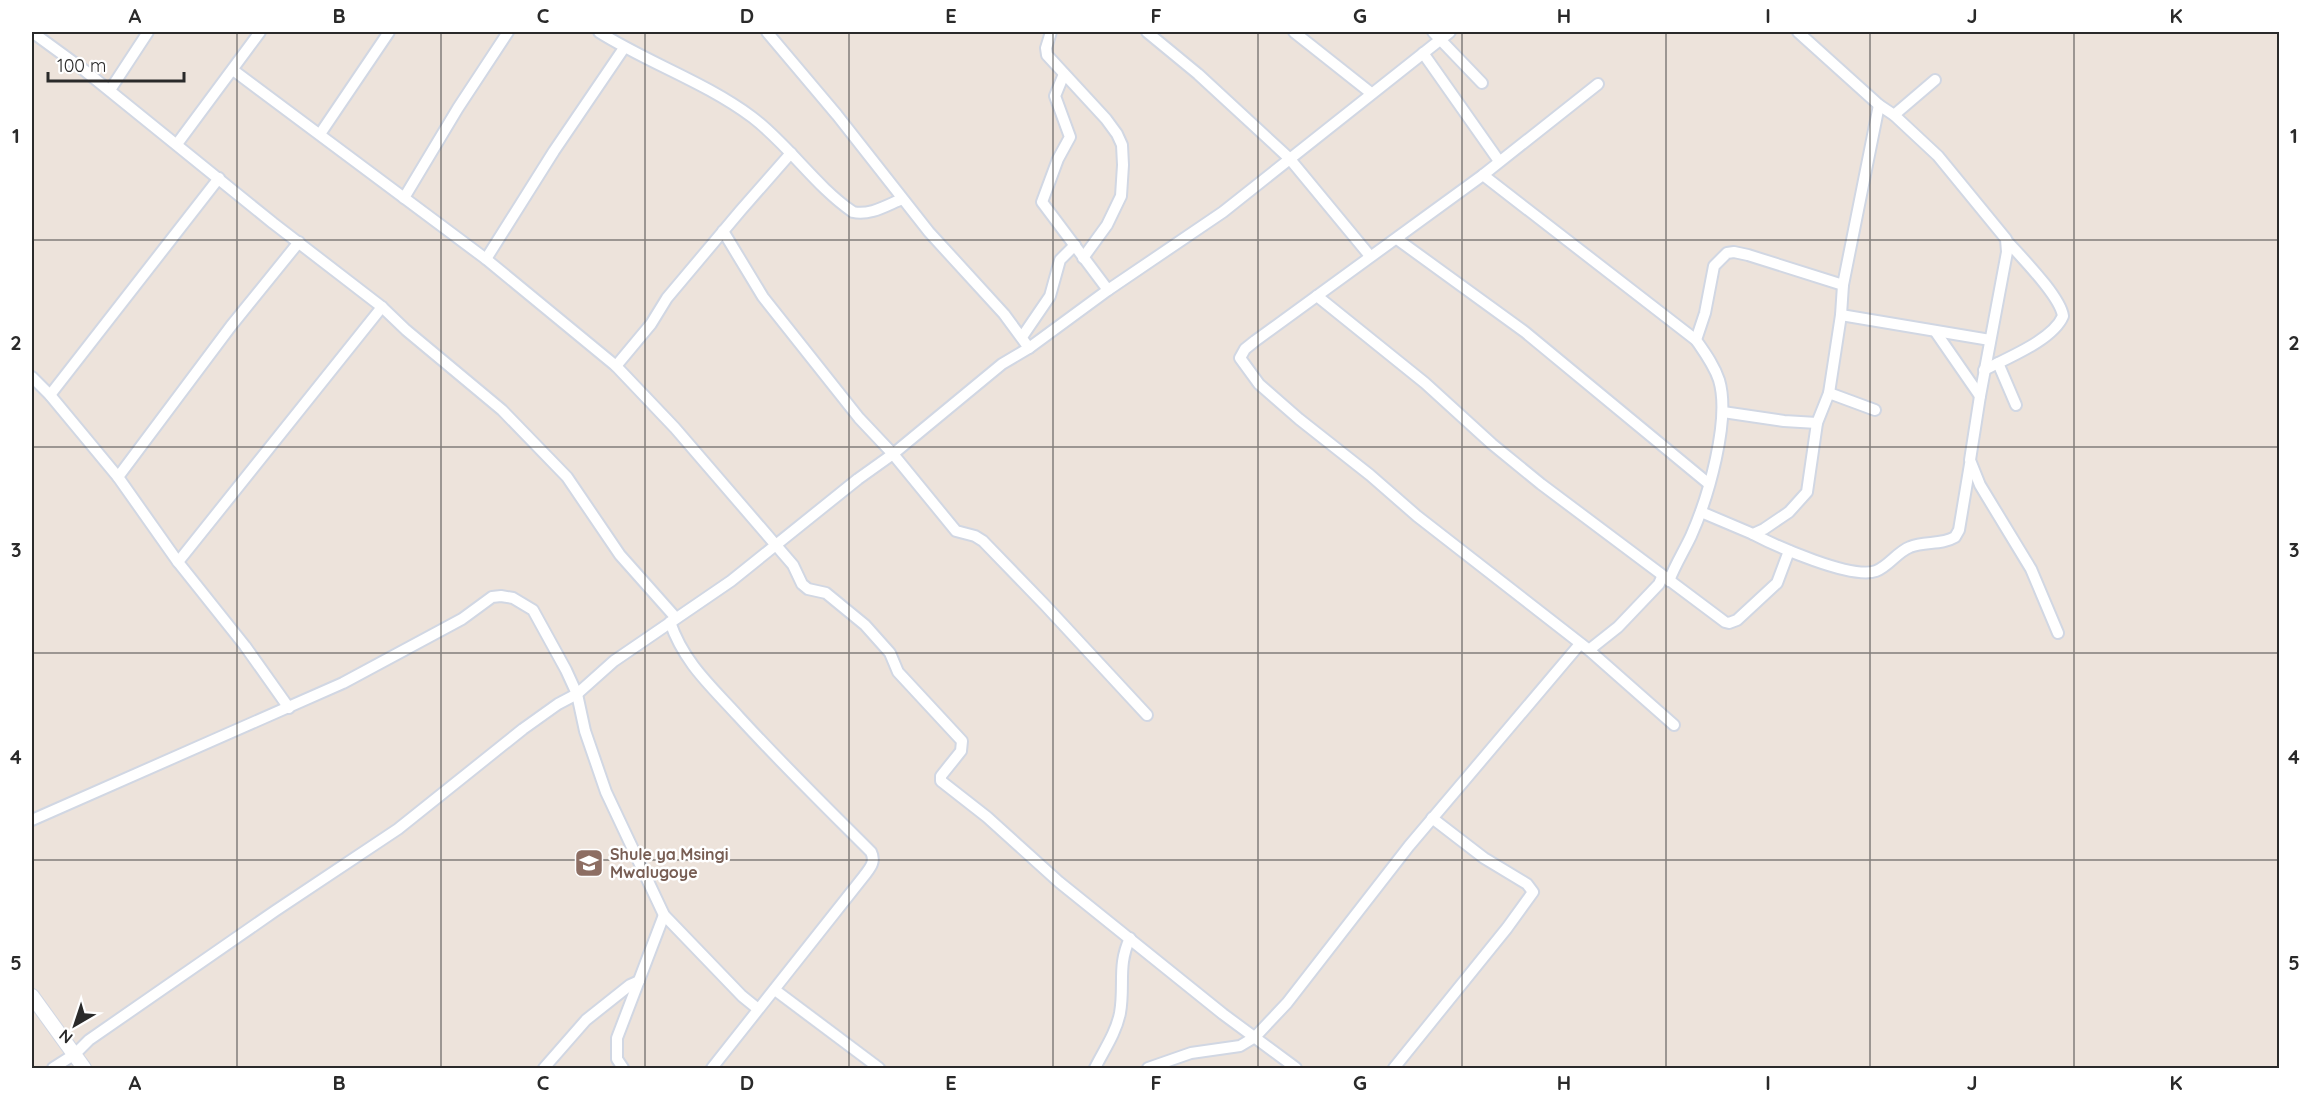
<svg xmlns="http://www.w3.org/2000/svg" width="2311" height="1100" font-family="Quicksand,sans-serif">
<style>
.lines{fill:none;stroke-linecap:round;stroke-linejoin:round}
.minor-casing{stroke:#d1d7e3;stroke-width:14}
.tertiary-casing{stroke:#d1d7e3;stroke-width:16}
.minor{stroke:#fff;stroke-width:10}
.tertiary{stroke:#fff;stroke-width:14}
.grid{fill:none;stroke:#2a2a2a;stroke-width:1.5;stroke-opacity:0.55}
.labels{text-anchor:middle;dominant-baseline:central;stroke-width:5;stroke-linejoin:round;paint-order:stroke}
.education-label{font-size:16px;font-weight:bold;fill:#785e54;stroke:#fff;text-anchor:start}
.neatline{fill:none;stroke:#2a2a2a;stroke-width:2}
.grid-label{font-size:20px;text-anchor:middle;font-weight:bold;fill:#2a2a2a}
</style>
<rect width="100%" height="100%" fill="#ede3db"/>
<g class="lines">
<g class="minor-casing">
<g id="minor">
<polyline points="32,32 84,70 273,223 382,307 406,330 502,410 567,477 620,555 676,618"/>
<path d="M599,32c49,31 106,50 153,85 37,28 63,69 101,95 17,4 34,-7 49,-13"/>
<polyline points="767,32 837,115 929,232 1004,314 1029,348"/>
<polyline points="1051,32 1046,48 1047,55 1106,119 1117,134 1122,145 1123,165 1121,196 1107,225 1083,258"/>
<polyline points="1147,32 1198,74 1289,158 1370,256"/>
<polyline points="1294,32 1371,93"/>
<polyline points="1433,32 1482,83"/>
<polyline points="1798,32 1879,105 1894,115 1938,156 2006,239 2007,252 1980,396 1970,460 1980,485 2031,569 2058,633"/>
<polyline points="1423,53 1499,161"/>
<polyline points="233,70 486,259 616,366 675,428 793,565 802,584 808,589 826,593 865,625 890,653 898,672 962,741 961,751 941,776 941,781 987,817 1059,882 1223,1014 1296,1068"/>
<polyline points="1064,74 1055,96 1070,137 1058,159 1042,202 1108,290"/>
<polyline points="1598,84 1483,175 1255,341 1245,349 1240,358 1259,384 1299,419 1370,475 1417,516 1589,650 1674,725"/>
<polyline points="110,90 148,32"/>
<polyline points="1894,115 1935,80"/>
<polyline points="320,134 389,32"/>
<polyline points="177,144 260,32"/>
<path d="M1483,175l213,165c9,13 18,25 23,40 12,40 -11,118 -28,156 -7,15 -16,29 -22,45"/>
<polyline points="404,198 458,108 508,32"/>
<polyline points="723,231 763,297 859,418 893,454 956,531 975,536 983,541 1045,605 1147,715"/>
<polyline points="1397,239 1525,332 1709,484"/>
<polyline points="486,259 554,151 624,48"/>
<polyline points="1317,296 1425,383 1492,444 1541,484 1725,622 1729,623 1737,620 1777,583 1789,551"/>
<polyline points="1841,315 1990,340"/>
<polyline points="1935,331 1980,396"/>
<polyline points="1022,337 1050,296 1060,260 1075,245"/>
<polyline points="1696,340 1705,313 1714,266 1727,253 1734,252 1748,255 1843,285"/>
<polyline points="1998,363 2016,405"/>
<polyline points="616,366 651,324 667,298 741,210 791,153"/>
<path d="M1984,370c23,-12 69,-30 79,-54 -3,-20 -42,-59 -56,-75"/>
<polyline points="32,377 50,395 118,477 178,562 245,646 289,708"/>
<polyline points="1829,393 1875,410"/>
<polyline points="50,395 219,178"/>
<polyline points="1723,412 1784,421 1817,423"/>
<polyline points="118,477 231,326 299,242"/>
<polyline points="1701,512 1753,534 1764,529 1789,512 1807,492 1817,423 1829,393 1841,315 1843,285 1879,105"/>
<path d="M1753,534c23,12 99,46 123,37 13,-5 21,-19 34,-24 14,-6 32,-2 45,-10l4,-7 11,-66"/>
<polyline points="178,562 382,307"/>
<path d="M670,622c14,41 41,64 69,95 43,47 87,90 132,135 5,10 -1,16 -7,24l-152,192"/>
<polyline points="1589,650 1618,627 1659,584 1662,577"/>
<polyline points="32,820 343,683 462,619 492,597 501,596 513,598 533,610 566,670 577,694 585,731 606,792 664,915 742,996 758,1009"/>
<polyline points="775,990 879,1068"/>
<polyline points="53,1068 75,1054 89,1040 275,911 398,829 523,729 558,704 577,694 614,661 731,581 858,479 893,454 1002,364 1029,348 1108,290 1223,212 1450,32"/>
<polyline points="544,1068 586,1020 630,985 639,981"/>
<polyline points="623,1068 617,1059 617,1038 664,915"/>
<path d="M1095,1068c9,-18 21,-35 25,-55 5,-29 -3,-47 10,-75"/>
<polyline points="1148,1068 1191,1053 1240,1046 1255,1037 1287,1003 1409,846 1580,644"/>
<polyline points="1394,1068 1507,928 1533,892 1527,884 1484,858 1432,818"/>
</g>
</g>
<g class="tertiary-casing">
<polyline id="tertiary" points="32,996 84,1068"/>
</g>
<use href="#minor" class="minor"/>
<use href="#tertiary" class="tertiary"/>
</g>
<path class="grid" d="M237,32v1036M441,32v1036M645,32v1036M849,32v1036M1053,32v1036M1258,32v1036M1462,32v1036M1666,32v1036M1870,32v1036M2074,32v1036M32,240h2248M32,447h2248M32,653h2248M32,860h2248"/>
<defs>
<g id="school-square" transform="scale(1.5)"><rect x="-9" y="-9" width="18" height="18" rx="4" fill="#8d6e63" stroke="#fff"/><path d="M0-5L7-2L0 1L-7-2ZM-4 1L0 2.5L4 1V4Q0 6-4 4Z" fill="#fff"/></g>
</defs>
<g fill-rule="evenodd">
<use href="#school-square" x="589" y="863"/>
</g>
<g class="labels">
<g class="education-label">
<text x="610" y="854">Shule ya Msingi<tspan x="610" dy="18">Mwalugoye</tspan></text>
</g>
</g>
<rect width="2311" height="1100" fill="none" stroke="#ffffff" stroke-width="66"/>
<g transform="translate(75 1025) rotate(219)" stroke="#ffffff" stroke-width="4.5" paint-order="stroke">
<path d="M0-4.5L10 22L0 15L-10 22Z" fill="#2a2a2a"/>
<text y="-9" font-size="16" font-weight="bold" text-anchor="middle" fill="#2a2a2a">N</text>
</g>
<path d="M48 72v9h136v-9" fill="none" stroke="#2a2a2a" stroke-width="3"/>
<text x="57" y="72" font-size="18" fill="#2a2a2a" stroke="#ffffff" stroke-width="4.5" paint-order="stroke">100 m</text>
<rect x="33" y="33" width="2245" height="1034" class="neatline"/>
<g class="grid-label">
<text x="135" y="23">A</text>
<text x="339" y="23">B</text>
<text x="543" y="23">C</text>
<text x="747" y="23">D</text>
<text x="951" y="23">E</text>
<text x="1156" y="23">F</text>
<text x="1360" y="23">G</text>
<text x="1564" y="23">H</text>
<text x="1768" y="23">I</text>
<text x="1972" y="23">J</text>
<text x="2176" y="23">K</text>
<text x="16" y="143">1</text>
<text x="2294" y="143">1</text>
<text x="16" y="350">2</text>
<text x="2294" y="350">2</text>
<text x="16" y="557">3</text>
<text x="2294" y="557">3</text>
<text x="16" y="764">4</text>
<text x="2294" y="764">4</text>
<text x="16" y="970">5</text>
<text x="2294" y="970">5</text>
<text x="135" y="1090">A</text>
<text x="339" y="1090">B</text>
<text x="543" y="1090">C</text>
<text x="747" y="1090">D</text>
<text x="951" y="1090">E</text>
<text x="1156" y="1090">F</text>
<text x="1360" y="1090">G</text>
<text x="1564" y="1090">H</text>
<text x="1768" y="1090">I</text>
<text x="1972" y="1090">J</text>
<text x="2176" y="1090">K</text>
</g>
</svg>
